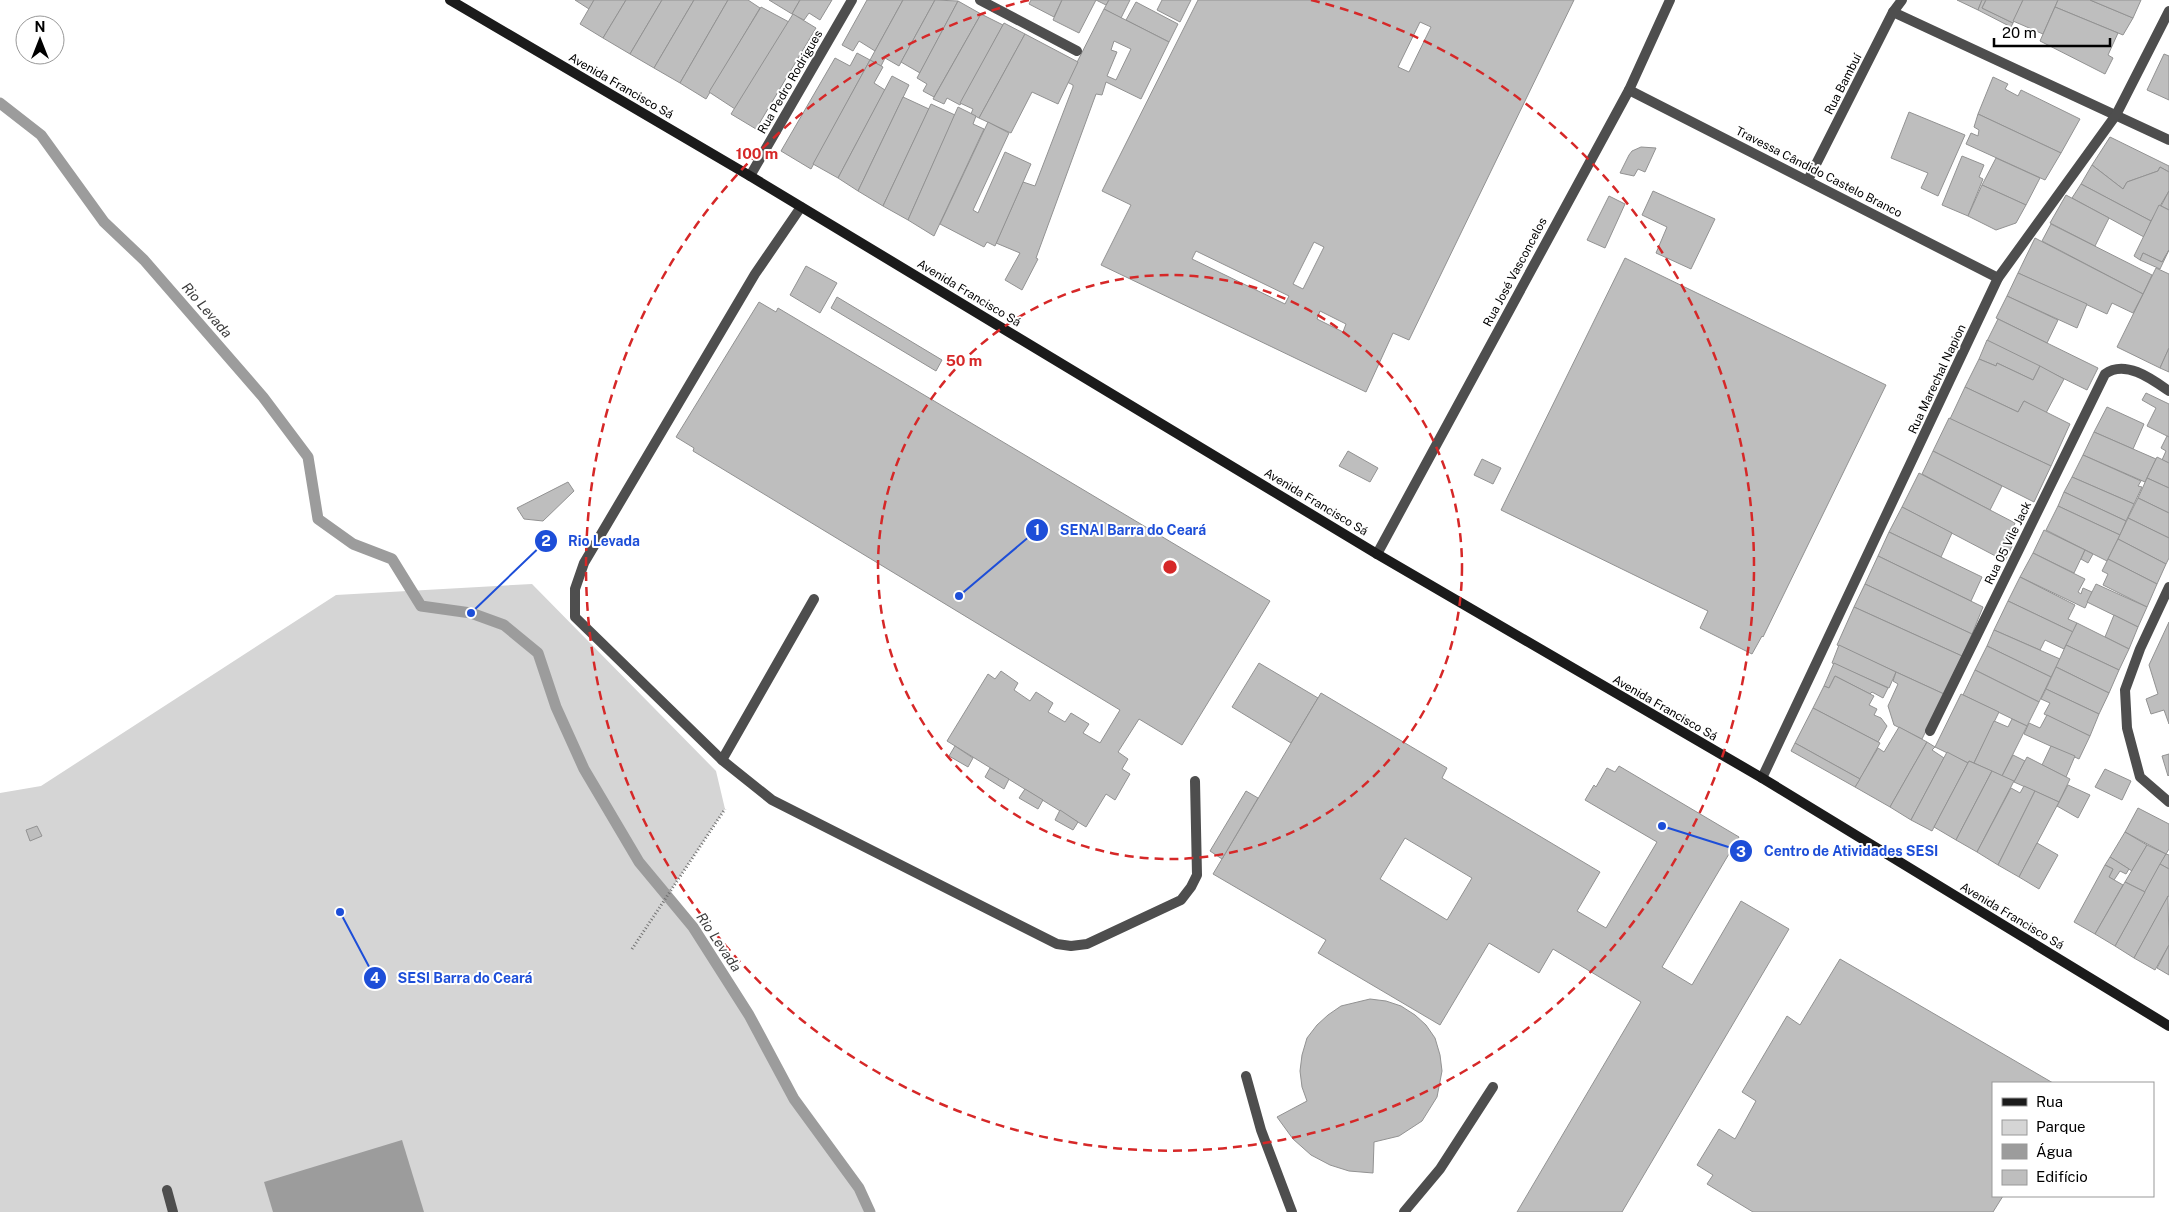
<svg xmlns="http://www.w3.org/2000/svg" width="2169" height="1212" font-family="'Public Sans',sans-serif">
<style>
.green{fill:#d5d5d5}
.water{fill:#9c9c9c}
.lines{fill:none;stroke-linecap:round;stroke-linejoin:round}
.stream{stroke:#9c9c9c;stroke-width:11}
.building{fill:#bebebe;stroke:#929292;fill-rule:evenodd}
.path{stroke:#707070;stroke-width:3;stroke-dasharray:1 2.5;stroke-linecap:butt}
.lane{stroke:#4e4e4e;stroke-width:10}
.street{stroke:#4e4e4e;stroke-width:10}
.secondary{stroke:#1b1b1b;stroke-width:10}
.ring{fill:none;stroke:#d62828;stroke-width:2.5;stroke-dasharray:9 6}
.labels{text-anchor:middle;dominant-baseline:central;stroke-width:4;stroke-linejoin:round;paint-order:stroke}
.street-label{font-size:12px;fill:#000;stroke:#fff}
.water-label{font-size:14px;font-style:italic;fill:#3d3d3d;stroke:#fff}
.centre{fill:#d62828;stroke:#fff;stroke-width:2.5}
.ring-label{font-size:15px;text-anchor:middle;font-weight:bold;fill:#d62828;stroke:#fff;stroke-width:4;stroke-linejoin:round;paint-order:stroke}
.leader{fill:none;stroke:#1d4ed8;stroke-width:2}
.callout-dot{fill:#1d4ed8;stroke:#fff;stroke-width:2}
.mark-label{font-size:15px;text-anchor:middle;font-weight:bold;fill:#fff}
.callout-label{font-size:14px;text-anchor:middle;font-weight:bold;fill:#1d4ed8;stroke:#fff;stroke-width:4;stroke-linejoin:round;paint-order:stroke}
</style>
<rect width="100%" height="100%" fill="#fff"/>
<polygon class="green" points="532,584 716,771 725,809 667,896 693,927 749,1015 794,1099 859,1188 870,1212 0,1212 0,793 41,786 336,595"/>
<polygon class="water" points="402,1140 424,1212 273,1212 264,1182"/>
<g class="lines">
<polyline class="stream" points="0,103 41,135 104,222 144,260 263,397 308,457 318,519 353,544 392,559 421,606 471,613 504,625 538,653 556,707 584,769 639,862 693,927 749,1015 794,1099 859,1188 870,1212"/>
</g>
<g class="building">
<polygon points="575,0 594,0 589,9"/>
<polygon points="594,0 626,0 603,38 580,24"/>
<polygon points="626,0 662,0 630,54 603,38"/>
<polygon points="662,0 694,0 654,68 630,54"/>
<polygon points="694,0 728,0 680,83 654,68"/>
<polygon points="728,0 748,0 760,8 706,99 680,83"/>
<polygon points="769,0 800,0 792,14"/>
<polygon points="800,0 832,0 820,20 809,13 804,20 792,14"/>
<polygon points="867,0 903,0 875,51 859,41 853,51 842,45"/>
<polygon points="903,0 935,0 899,66 885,58 881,66 870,60"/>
<polygon points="935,0 958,1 920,73 901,62"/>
<polygon points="1031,0 1062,0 1054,17 1029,4"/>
<polygon points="1062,0 1109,0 1106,5 1096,0 1079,33 1053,20"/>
<polygon points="1109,0 1130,0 1121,18 1104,9"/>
<polygon points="1162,0 1191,0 1180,22 1157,10"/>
<path d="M1198,0h376l-165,340 -16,-7 -27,59 -265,-127 30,-60 -29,-14zM1420,22l11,5 -22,45 -11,-5zM1314,242l10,5 -21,42 -10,-5zM1196,251l93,45 -4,8 -93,-45zM1320,311l26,13 -3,8 -26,-13z"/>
<polygon points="1957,0 1982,0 1978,10"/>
<polygon points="1982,0 1986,0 1982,8 2013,23 2011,27 1978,10"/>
<polygon points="1986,0 2023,0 2013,23 1982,8"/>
<polygon points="2023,0 2058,0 2043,34 2013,21"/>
<polygon points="2058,0 2090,0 2133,18 2123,35 2055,7"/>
<polygon points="2090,0 2141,0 2133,18"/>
<polygon points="958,1 981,14 934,97 923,91 927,84 917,78"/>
<polygon points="1136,2 1178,24 1169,42 1126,20"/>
<polygon points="761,7 789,22 735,109 709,92"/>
<polygon points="2055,7 2118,33 2108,55 2113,58 2105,74 2040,41"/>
<path d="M1104,9l65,33 -28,57 -35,-17 -4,13 -6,-1 -60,164 2,1 -16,31 -17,-10 15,-27 -24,-10 27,-61 12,4 38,-99v-2l-6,-3zM1114,41l17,8 -15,31 -9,-4 10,-24 -6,-2z"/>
<polygon points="793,14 816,28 756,129 731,114"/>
<polygon points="981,14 1003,25 960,105 947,98 944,104 933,99"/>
<polygon points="1004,23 1025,34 979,118 971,114 973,109 960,103"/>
<polygon points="1025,34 1078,62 1058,104 1032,92 1011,133 979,118"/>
<polygon points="857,53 870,60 811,169 781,151 835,58 850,66"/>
<polygon points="2164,54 2169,56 2169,100 2147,90"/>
<polygon points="870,60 883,67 874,83 885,90 838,178 813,164"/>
<polygon points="892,76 909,85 858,191 838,178"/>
<polygon points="1993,77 2008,84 2005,89 2018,96 2021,90 2080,119 2061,153 1978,114"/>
<polygon points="903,97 929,109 883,206 858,191"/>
<polygon points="931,104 955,115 908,220 883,206"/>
<polygon points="958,107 976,116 973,124 984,129 934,236 908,220"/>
<polygon points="1909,112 1965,135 1938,196 1921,188 1928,173 1891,158"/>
<polygon points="1978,114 2061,153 2045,180 1966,144 1971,133 1978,136 1979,130 1974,127"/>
<polygon points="988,122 1009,133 973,210 978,213 1005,152 1031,164 995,246 987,242 984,247 940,224"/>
<polygon points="2110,137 2169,166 2169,172 2160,167 2158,171 2127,182 2123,189 2092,165"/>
<polygon points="1641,147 1656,148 1645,172 1638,169 1634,176 1620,173 1629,155 1632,151"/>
<polygon points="1962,156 1984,165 1979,177 1983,179 1968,216 1942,205"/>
<polygon points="1996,158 2040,178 2026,205 1982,185"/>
<polygon points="2092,165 2123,189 2127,182 2158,171 2160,167 2169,172 2169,191 2151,221 2081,184"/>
<polygon points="2081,184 2151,221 2144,237 2072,198"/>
<polygon points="1982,185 2026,205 2016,223 1996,230 1968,216"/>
<polygon points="1653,191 1715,219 1691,269 1656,253 1667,227 1642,215"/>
<polygon points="2169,191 2169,210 2161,206"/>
<polygon points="2066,195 2109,218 2095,246 2050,223"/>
<polygon points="1609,196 1625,204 1605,248 1587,240"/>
<polygon points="2159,205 2169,210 2169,250 2162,262 2143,253 2140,260 2134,256"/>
<polygon points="2051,224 2152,275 2143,294 2042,241"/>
<polygon points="2035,238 2143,294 2133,313 2112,303 2107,314 2018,273"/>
<polygon points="2169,250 2160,269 2140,260 2143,253 2162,262"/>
<polygon points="1625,258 1886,385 1763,637 1762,636 1752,654 1700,628 1708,611 1501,510"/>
<polygon points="806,266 837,283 820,313 790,295"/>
<polygon points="2156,268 2169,274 2169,348 2160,368 2117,347"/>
<polygon points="2018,273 2087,304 2077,328 2007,296"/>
<polygon points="2007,296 2058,320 2047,343 1996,318"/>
<polygon points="837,297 942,360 936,371 831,308"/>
<polygon points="759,302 776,312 778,308 1270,601 1182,745 1139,719 1118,752 1128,759 1122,769 1130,774 1115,800 1106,794 1086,827 947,741 988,674 995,679 1001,671 1018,683 1014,690 1030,701 1036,692 1053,703 1048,712 1065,722 1071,713 1089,724 1083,733 1100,743 1120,710 693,451 694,448 676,437"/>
<polygon points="1998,319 2098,368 2087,390 1987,341"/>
<polygon points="1987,340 2040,366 2033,380 1997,363 1996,366 1979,359"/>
<polygon points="2169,348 2169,372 2160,368"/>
<polygon points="1979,359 1996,366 1997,363 2033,380 2040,366 2064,379 2046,413 2024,401 2018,412 1965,387"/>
<polygon points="1965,387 2018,412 2024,401 2070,424 2051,466 1950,419"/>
<polygon points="2146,393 2169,404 2169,437 2147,426 2156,408 2142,400"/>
<polygon points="2107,407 2144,424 2133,449 2094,432"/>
<polygon points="1949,418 2051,466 2034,502 1933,451"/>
<polygon points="2094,432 2156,459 2145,482 2083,455"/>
<polygon points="2167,436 2169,437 2169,463 2162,460 2166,451 2161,448"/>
<polygon points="1348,451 1378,468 1370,482 1339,466"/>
<polygon points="1933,451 2002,486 1990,510 1922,474"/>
<polygon points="2083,455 2141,481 2138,486 2142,487 2134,504 2072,477"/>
<polygon points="2157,457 2169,463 2169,488 2147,478"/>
<polygon points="1482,459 1501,468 1493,484 1474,475"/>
<polygon points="1919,473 2015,523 2007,541 2013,544 2005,561 1902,507"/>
<polygon points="2072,477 2134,504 2126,521 2064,492"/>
<polygon points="2147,478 2169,488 2169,513 2138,498"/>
<polygon points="568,482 574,491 543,521 524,519 517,508"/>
<polygon points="2064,492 2126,521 2120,535 2058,506"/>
<polygon points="2138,498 2169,513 2169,538 2128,518"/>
<polygon points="2058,506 2120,535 2107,561 2046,530"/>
<polygon points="1902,507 1952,533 1941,557 1889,532"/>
<polygon points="2128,518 2169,538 2169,558 2166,564 2118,539"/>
<polygon points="2044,530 2085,550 2074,573 2033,553"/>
<polygon points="1889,532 1982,577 1971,601 1878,556"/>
<polygon points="2118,539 2166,564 2157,584 2108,559"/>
<polygon points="2085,550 2093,554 2088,563 2081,559"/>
<polygon points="2033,553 2085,579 2078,592 2081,594 2083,588 2092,592 2085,608 2020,577"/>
<polygon points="1878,556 1983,607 1972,634 1865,584"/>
<polygon points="2108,559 2157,584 2147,607 2103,585 2108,574 2102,571"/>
<polygon points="2020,577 2075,605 2068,619 2077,623 2073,632 2008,601"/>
<polygon points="1865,584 1972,634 1962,656 1854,607"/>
<polygon points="2096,584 2147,607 2138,627 2087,602"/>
<polygon points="2008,601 2073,632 2064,649 2045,640 2040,650 1994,630"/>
<polygon points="1854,607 1962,656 1944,694 1837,645"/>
<polygon points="2114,615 2138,627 2129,649 2105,637"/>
<polygon points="2169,622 2169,724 2164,710 2151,714 2146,699 2158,694 2149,665"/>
<polygon points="2077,623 2129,649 2119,670 2066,645"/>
<polygon points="1994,630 2060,659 2051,677 1987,646"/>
<polygon points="1839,645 1896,672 1889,688 1832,663"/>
<polygon points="2066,645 2119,670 2109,693 2056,667"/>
<polygon points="1987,646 2051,677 2039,702 1975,670"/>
<polygon points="1259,663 1318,698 1291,743 1232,707"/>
<polygon points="1834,663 1888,688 1883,698 1872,692 1870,694 1835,676 1829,688 1824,686"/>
<polygon points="2056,667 2109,693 2099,714 2046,689"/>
<polygon points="1975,670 2039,702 2027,726 1963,695"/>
<polygon points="1896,672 1944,694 1922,739 1894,725 1888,706 1898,684 1893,681"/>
<polygon points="1835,676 1874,696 1869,705 1877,709 1874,715 1881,718 1887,726 1878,742 1813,708 1824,686 1829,688"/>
<polygon points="2046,689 2099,714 2090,736 2044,714 2050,703 2041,699"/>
<path d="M1321,693l126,75 -5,10 158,94 -23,39 29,17 51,-86 -72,-42 9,-15 2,2 11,-19 8,4 4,-6 120,71 -77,130 30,18 49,-84 48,28 -167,283h-105l124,-210 -88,-53 -14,24 -50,-30 -49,82 -122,-72 8,-13 -113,-66zM1405,838l67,40 -25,42 -67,-41z"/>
<polygon points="1961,694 1999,712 1974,763 1969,761 1968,763 1935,747"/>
<polygon points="1813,708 1880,743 1860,779 1795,743"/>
<polygon points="2047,715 2090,736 2079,759 2024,734 2029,723 2040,728"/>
<polygon points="2012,719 2027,726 2002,776 1974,763 1994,721 2008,727"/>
<polygon points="1899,727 1927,742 1890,807 1855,787 1878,748 1884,752"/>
<polygon points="1927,742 1935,747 1932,750 1944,758 1911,820 1890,807"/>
<polygon points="1795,743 1860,779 1855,787 1791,751"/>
<polygon points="955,746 973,758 968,767 949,756"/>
<polygon points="2051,746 2075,756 2066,777 2042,765"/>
<polygon points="1947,752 1968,763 1932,831 1911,820"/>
<polygon points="2169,754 2169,775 2168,776 2162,756"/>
<polygon points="2013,755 2025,761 2014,782 2002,776"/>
<polygon points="2027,757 2070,779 2059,802 2014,782"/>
<polygon points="1969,761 1992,771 1956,840 1934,827"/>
<polygon points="990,768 1009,779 1004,789 985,777"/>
<polygon points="2105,769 2131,781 2122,800 2095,787"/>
<polygon points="1992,771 2014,781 1977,852 1956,840"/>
<polygon points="2068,785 2090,795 2078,818 2057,806"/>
<polygon points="2024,786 2035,791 1998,865 1977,852 2011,788 2020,793"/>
<polygon points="1025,789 1043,800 1038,809 1019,798"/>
<polygon points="1246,791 1258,798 1222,859 1210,851"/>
<polygon points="2035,791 2059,802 2019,877 1998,865"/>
<polygon points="2138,808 2169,824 2169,849 2166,854 2125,832"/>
<polygon points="1060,810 1078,822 1073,830 1055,820"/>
<polygon points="37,826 42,836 30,841 26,830"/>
<polygon points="2125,832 2147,845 2132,871 2110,857"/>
<polygon points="2037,843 2058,855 2039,889 2019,877"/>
<polygon points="2147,845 2166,854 2145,892 2125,882"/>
<polygon points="2166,854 2169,855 2169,869 2160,864"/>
<polygon points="2110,857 2129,869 2126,874 2120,871 2114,880 2109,877 2113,869 2105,865"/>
<polygon points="2160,864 2169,869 2169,895 2134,958 2115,946"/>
<polygon points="2105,865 2113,869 2109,877 2123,885 2095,934 2074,922"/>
<polygon points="2125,882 2145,892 2115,946 2095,934"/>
<polygon points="2168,896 2169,945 2155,970 2134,958"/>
<polygon points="2169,945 2169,975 2157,968"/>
<polygon points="1840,959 2053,1083 1993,1083 1993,1196 2003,1196 1993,1212 1753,1212 1707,1184 1713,1175 1697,1165 1719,1129 1735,1139 1756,1101 1742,1092 1787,1016 1800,1025"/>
<polygon points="1370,999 1386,1001 1401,1006 1415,1015 1426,1025 1435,1038 1440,1055 1442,1071 1437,1097 1422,1121 1399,1136 1374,1142 1373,1173 1349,1171 1330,1165 1311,1155 1293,1139 1277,1117 1307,1101 1302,1087 1300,1071 1302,1055 1307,1038 1317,1025 1328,1015 1341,1006"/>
</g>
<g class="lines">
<polyline class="path" points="632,949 725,809"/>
<g class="lane">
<polyline points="801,207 755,274 584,563 575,589 575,617 722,760 772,800 1057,944 1071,946 1087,944 1181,900 1191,887 1197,875 1195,781"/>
<polyline points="2169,587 2140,649 2125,690 2127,728 2140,777 2169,802"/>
<path d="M1930,731l175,-357c20,-15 47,5 64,17"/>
<polyline points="722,760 814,599"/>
<polyline points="1246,1076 1261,1130 1292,1212"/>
<polyline points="167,1190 173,1212"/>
<polyline points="1404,1212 1440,1169 1493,1087"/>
</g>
<g class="street">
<polyline points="980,0 1077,51"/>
<polyline points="1893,12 2169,140"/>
<polyline points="1629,90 1998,278"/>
<polyline points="750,176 852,0"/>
<polyline points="1808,180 1893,12 1902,0"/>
<polyline points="1377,554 1629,90 1670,0"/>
<polyline points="1762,778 1998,278 2116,115 2169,11"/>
</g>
<polyline class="secondary" points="450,0 750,176 1377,554 1762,778 2169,1026"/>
</g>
<g class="ring">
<circle cx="1170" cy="567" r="292"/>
<path d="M1311 0A584 584 0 1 1 1029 0"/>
</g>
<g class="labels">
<g class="street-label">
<text transform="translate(790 82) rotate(-60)">Rua Pedro Rodrigues</text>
<text transform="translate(1843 84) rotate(-63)">Rua Bambuí</text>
<text transform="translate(621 86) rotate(30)">Avenida Francisco Sá</text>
<text transform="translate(1819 172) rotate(27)">Travessa Cândido Castelo Branco</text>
<text transform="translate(1515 272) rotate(-62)">Rua José Vasconcelos</text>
<text transform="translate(969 293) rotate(31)">Avenida Francisco Sá</text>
<text transform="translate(1937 379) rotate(-65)">Rua Marechal Napion</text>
<text transform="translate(1316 502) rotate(31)">Avenida Francisco Sá</text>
<text transform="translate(2008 543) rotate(-64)">Rua 05 Vile Jack</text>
<text transform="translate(1665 708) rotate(30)">Avenida Francisco Sá</text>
<text transform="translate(2012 916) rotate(31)">Avenida Francisco Sá</text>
</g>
<g class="water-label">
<text transform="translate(207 310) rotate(49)">Rio Levada</text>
<text transform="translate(719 942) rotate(56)">Rio Levada</text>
</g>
</g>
<circle cx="1170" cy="567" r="8" class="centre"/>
<g class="ring-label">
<text x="757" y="159">100 m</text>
<text x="964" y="366">50 m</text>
</g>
<path class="leader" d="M959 596L1037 530M471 613L546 541M1662 826L1741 851M340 912L375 978"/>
<g class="callout-dot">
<circle cx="959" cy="596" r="5"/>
<circle cx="471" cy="613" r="5"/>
<circle cx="1662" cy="826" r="5"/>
<circle cx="340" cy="912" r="5"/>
<circle cx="1037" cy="530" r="12"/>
<circle cx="546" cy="541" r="12"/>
<circle cx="1741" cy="851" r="12"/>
<circle cx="375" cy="978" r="12"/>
</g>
<g class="mark-label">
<text x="1037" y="535">1</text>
<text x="546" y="546">2</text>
<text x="1741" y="857">3</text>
<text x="375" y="983">4</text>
</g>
<g class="callout-label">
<text x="1133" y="535">SENAI Barra do Ceará</text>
<text x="604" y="546">Rio Levada</text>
<text x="1851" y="856">Centro de Atividades SESI</text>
<text x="465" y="983">SESI Barra do Ceará</text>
</g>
<rect x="1992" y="1082" width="162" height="115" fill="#ffffff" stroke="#999999"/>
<rect x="2002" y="1098" width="25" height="8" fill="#1b1b1b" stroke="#999999"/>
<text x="2036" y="1107" font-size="15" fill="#000000">Rua</text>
<rect x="2002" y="1120" width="25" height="15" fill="#d5d5d5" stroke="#999999"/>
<text x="2036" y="1132" font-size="15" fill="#000000">Parque</text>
<rect x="2002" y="1144" width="25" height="15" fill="#9c9c9c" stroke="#999999"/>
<text x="2036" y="1157" font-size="15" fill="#000000">Água</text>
<rect x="2002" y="1170" width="25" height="15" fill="#bebebe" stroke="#999999"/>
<text x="2036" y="1182" font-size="15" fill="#000000">Edifício</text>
<g transform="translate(40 40)"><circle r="24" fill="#ffffff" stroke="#999999"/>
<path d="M0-4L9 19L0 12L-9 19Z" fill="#000000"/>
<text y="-8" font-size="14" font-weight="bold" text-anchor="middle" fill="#000000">N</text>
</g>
<path d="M1994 38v8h116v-8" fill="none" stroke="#000000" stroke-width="2.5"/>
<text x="2002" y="38" font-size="15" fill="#000000" stroke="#ffffff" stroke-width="4" paint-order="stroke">20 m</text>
</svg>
